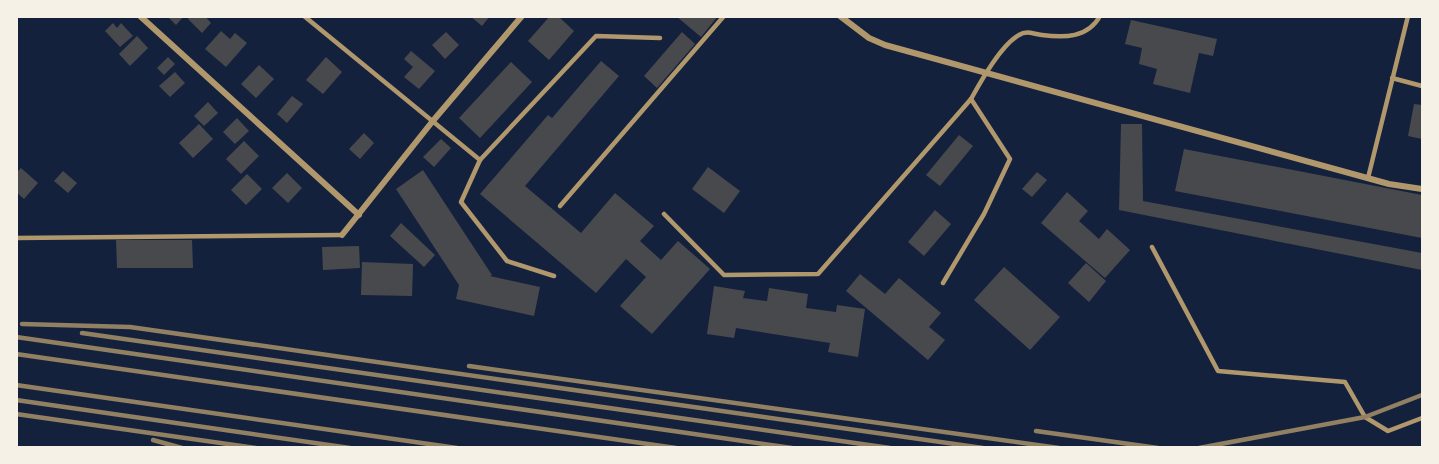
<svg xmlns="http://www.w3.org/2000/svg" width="1439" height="464" font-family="'Libre Baskerville',serif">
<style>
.building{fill:#48494c}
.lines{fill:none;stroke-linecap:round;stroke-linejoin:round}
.service{stroke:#b1986c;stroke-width:4.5}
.minor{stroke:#b1986c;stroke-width:6}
.rail{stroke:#918062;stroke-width:4.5}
</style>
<rect width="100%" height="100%" fill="#14213d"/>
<g class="building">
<polygon points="167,16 184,16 176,25"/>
<polygon points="190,16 205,16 211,23 202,33 188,19"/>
<polygon points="470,16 490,16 482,26"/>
<polygon points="550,16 558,16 574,31 549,60 528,41"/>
<polygon points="676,16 718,16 701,37"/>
<polygon points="1131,20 1217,39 1213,56 1199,53 1190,93 1153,84 1157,69 1139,64 1142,48 1125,44"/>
<polygon points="113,23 117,28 121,23 133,36 120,47 105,31"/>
<polygon points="221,31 230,39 235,33 247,43 226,67 205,49"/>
<polygon points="446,32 459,45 445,59 432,45"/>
<polygon points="682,32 695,44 657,88 644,76"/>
<polygon points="137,36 148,48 130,66 119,54"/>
<polygon points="411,51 435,71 419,89 404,77 413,67 404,59"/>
<polygon points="168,57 175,64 164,75 157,68"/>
<polygon points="326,57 342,72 323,94 306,80"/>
<polygon points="601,61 619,76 525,186 581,233 615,193 654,226 640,241 661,260 678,241 710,269 652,334 620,306 646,277 626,259 596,293 480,194 548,115 552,118"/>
<polygon points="511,62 532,82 480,138 459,118"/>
<polygon points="259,65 274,79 256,98 241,84"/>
<polygon points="175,72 185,83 170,97 159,86"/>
<polygon points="292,96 303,104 287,123 277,114"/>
<polygon points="208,102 218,113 204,126 194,116"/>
<polygon points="1414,104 1422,105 1422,139 1408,136"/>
<polygon points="237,118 249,131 235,144 223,132"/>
<polygon points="199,124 213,139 193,158 179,143"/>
<polygon points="1121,124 1142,124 1143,201 1422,253 1422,270 1119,210"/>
<polygon points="364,133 374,143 360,159 349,149"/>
<polygon points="959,135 973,146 940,186 926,175"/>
<polygon points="441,139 451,148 434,167 423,157"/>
<polygon points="244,141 259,156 241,174 226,159"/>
<polygon points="1184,149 1422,195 1422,238 1175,191"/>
<polygon points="708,167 740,191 724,213 692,189"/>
<polygon points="21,168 38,183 24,199 16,192 16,173"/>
<polygon points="423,170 492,275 490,276 540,287 534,316 456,299 459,285 396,189"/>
<polygon points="63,171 77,183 68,193 54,181"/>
<polygon points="1037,172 1047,180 1032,197 1022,189"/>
<polygon points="287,173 302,188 288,203 272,188"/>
<polygon points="247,174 262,189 246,205 231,190"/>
<polygon points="1067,192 1088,211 1079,221 1099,239 1107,229 1130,250 1105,278 1041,223"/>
<polygon points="935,210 951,224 924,256 908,242"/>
<polygon points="401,223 435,255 424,267 390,236"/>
<polygon points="116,240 192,240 193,268 117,268"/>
<polygon points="359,246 360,268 323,270 322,247"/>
<polygon points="362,262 413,264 412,296 361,295"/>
<polygon points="1086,263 1106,281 1089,302 1068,283"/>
<polygon points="1004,267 1060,317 1030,350 974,300"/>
<polygon points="860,274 885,294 899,278 941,313 929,327 945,340 928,360 846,291"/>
<polygon points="714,286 745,291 743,298 767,301 769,288 808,294 806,308 836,312 837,305 865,309 858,357 828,352 830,343 736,328 734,338 707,334"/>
</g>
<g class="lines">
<g class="service">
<polyline points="304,16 480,160 596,36 660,38"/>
<polyline points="1392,78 1422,86"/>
<polyline points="480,160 461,202 507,261 554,276"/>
<polyline points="1368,178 1408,16"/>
<polyline points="560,206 724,16"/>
<path d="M664,214l60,61 94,-1 153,-175c10,-18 30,-54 48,-64 8,-5 14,-1 23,0 22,3 46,3 58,-19"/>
<polyline points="16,238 342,235"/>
<polyline points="1152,247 1218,371 1345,382 1365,417 1388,431 1422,418"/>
<polyline points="943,283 984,214 1010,159 971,99"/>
</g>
<g class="minor">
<polyline points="140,16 359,215"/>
<polyline points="840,16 869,38 885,45 1389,184 1422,189"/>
<polyline points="342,235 432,122 522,16"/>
</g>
<g class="rail">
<polyline points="22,324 130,327 983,448"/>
<polyline points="82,333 890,448"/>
<polyline points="16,337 792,448"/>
<polyline points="16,354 676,448"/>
<polyline points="469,366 1059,448"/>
<polyline points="16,385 457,448"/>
<polyline points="16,400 350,448"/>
<polyline points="16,414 256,448"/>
<polyline points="1036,431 1158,448"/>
<polyline points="153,440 182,448"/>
<polyline points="1199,448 1365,417 1422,395"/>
</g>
</g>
<rect width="1439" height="464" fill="none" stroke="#f6f1e7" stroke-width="36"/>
</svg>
